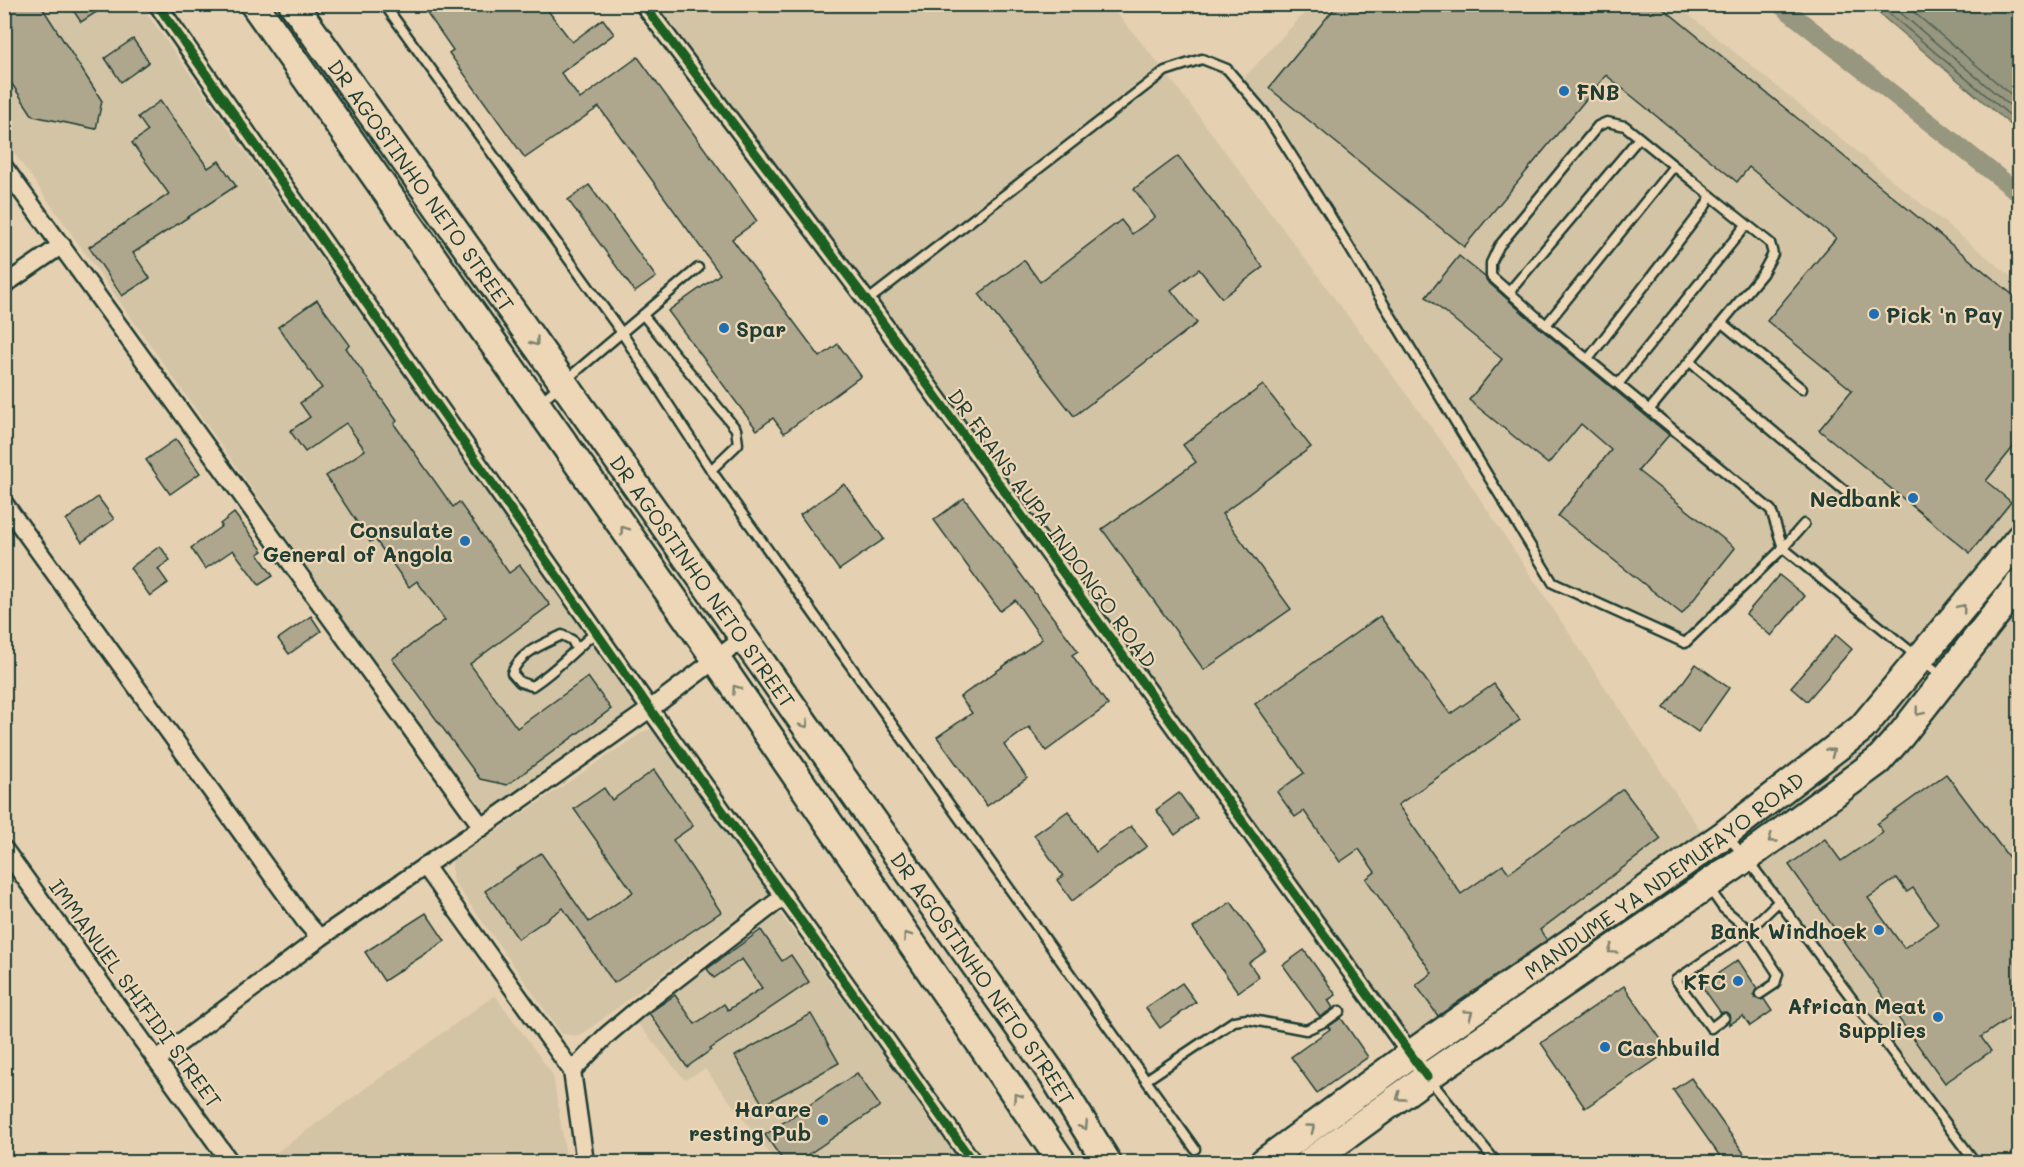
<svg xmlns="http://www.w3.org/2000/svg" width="2024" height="1167" font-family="Mali,sans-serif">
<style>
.built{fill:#d4c4a6}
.water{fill:#97967f;stroke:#677261;stroke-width:1.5}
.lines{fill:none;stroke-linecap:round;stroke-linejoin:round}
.shore{stroke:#4f6152;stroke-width:1.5}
.canal{stroke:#97967f;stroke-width:18}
.building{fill:#aea78e;stroke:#1f3d34;stroke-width:1.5;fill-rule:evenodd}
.service-casing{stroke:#1f3d34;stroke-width:13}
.minor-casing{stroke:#1f3d34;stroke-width:21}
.primary-casing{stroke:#1f3d34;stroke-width:32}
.service{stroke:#edd7b6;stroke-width:8}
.minor{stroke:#edd7b6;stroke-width:16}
.primary{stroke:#edd7b6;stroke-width:27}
.cycleway-casing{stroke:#edd7b6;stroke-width:13}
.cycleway{stroke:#1b5e20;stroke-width:9}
.oneway{stroke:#7c826e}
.poi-dot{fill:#1f6fb2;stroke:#edd7b6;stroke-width:2}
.labels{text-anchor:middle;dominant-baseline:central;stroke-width:4.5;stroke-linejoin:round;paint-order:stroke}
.poi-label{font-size:21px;font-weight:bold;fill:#1f3d34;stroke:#edd7b6;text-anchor:end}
.street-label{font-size:21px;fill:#1f3d34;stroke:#edd7b6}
</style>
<rect width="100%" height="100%" fill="#e5d1b1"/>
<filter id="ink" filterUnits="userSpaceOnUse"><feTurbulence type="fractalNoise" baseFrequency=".0167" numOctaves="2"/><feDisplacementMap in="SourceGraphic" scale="12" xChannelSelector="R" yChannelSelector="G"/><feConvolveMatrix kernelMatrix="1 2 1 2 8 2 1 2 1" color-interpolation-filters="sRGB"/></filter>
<g filter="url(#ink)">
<g class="built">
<polygon points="16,5 141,5 638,706 483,815 5,140 4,12"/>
<polygon points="643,5 1110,5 1165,71 1443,443 1710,845 1411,1054"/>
<polygon points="1312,5 1677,5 2019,283 2019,519 1909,650 1783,548 1685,643 1553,583 1264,112 1239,83"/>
<polygon points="2019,538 2019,1162 1975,1162 1725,834 1862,728"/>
<polygon points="655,729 770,893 580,1036 562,1034 452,879 452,861 644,731"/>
<polygon points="779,912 962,1162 776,1162 705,1069 685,1080 636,1022"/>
<polygon points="495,995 553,1075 567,1162 263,1162"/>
</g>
<polygon class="water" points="1869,5 2019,5 2019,132"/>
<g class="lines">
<g class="shore">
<polyline points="1878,4 2020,124"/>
<polyline points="1890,4 2020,114"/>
<polyline points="1904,4 2020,102"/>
</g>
<polyline class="canal" points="1779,4 2020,194"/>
</g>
<g class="building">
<polygon points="19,4 40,4 102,101 96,129 33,116 4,72 4,14"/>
<polygon points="69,4 109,4 81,22"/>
<polygon points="421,4 543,4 572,42 603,19 614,34 561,73 580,99 638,57 757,221 732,239 820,357 838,344 861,376 784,433 773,418 757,430 668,311 720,274 599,107 525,158 449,53 453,50"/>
<polygon points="1338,4 1658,4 2019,300 2019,440 1986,481 2011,502 1970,553 1819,430 1852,390 1767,321 1836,238 1749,167 1737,182 1606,75 1464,247 1269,88"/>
<polygon points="133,39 149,62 121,82 105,58"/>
<polygon points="160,101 208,168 219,161 236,186 133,253 150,278 122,296 89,247 169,194 132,143 148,131 138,117"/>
<polygon points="1178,156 1263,267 1222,298 1199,269 1171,290 1197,323 1074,416 979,294 1024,260 1040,282 1121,220 1132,234 1155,217 1134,189"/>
<polygon points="589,185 656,277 635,292 568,200"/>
<polygon points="1459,256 1485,277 1487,281 1542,330 1669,435 1638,471 1735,548 1682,614 1558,516 1611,450 1581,424 1548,464 1469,400 1502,359 1426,297"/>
<polygon points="317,300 350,345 346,348 397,421 394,424 453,507 459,502 509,573 520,565 550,605 470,664 517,728 588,677 611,709 507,785 480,779 392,659 445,620 417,581 409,587 375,539 370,542 326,476 365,450 346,423 305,452 290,431 310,417 300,403 322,388 278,327"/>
<polygon points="1263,385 1311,447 1222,514 1291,609 1204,670 1102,529 1196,462 1183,445"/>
<polygon points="176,439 200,473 170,494 146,460"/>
<polygon points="844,484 884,539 839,570 800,515"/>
<polygon points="98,497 114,519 82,542 66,520"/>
<polygon points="964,498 1078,651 1072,655 1108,705 1046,751 1029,727 1004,745 1027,778 987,806 937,737 972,713 960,697 1042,639 1015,600 1000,611 934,520"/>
<polygon points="234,513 263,551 258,554 273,576 259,585 233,550 205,569 191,548 222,526 220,524"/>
<polygon points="160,546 170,560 158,569 168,583 150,596 130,568"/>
<polygon points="1779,575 1805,596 1771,636 1746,614"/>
<polygon points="311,616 321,631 289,654 278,639"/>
<polygon points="1380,616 1450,714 1494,684 1520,720 1398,805 1461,894 1503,865 1509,873 1623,789 1661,839 1540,930 1547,940 1438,1016 1416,985 1432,973 1366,879 1375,872 1359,849 1340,862 1304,811 1295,817 1277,792 1304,773 1255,704"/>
<polygon points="1836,635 1852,649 1807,701 1791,687"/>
<polygon points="1696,664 1729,688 1698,732 1664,708"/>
<polygon points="654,770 693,826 673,840 721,912 614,983 563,908 518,939 485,891 541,853 589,922 633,892 574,809 604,788 612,800"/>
<path d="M1946,774l73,97v140l-38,26 10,14 -46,32 -156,-218 36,-26 16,22 42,-29 -6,-8zM1897,878l10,14 6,-4 25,36 -34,24 -36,-50z"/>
<polygon points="1179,793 1197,818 1175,835 1156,810"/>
<polygon points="1068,811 1096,852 1131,826 1147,846 1072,901 1057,880 1063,876 1034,835"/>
<polygon points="1231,902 1266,951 1249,963 1259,977 1238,992 1193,928"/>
<polygon points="426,913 445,941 384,981 365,952"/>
<polygon points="761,930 782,961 791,955 809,982 710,1049 711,1050 687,1067 649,1013 675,995 695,1024 724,1004 728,1010 762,988 742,959 714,978 707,969"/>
<polygon points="1304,950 1336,995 1328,1000 1333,1008 1320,1017 1283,965"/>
<polygon points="1738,960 1757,988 1754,994 1755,998 1760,1000 1764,999 1772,1011 1750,1026 1743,1016 1729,1025 1729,1015 1726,1012 1721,1013 1701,985"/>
<polygon points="1182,983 1196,1002 1160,1028 1146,1008"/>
<polygon points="1624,986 1669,1051 1585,1108 1541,1043"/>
<polygon points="811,1014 839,1063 763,1105 735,1056"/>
<polygon points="1341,1018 1368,1057 1317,1093 1291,1057 1330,1029 1328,1027"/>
<polygon points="857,1073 880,1106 797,1162 784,1162 765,1135"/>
<polygon points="1691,1078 1750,1162 1724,1162 1673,1090"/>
</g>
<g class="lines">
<g class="service-casing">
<g id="service">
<polyline points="384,4 622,333 711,470 1195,1149"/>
<polyline points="1711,196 1625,126 1607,122 1598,126 1499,246 1491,263 1491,276 1546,325 1771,510 1783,548"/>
<polyline points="1509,292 1639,138"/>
<polyline points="867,301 1165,71 1202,59 1227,69 1264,112 1331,217 1553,583 1685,643 1783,548 1909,650 1944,677"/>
<polyline points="643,315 736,429 738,444 711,470"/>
<polyline points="1722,323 1802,389"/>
<polyline points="1546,325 1674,166"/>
<polyline points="1589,358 1704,208 1711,196 1770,243 1773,254 1762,274 1650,409"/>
<polyline points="1690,362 1857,501"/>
<polyline points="1619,383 1746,225"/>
<polyline points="540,402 698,268"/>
<polyline points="1783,548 1804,524"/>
<path d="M576,648l-4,-8 -10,-5c-20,10 -42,17 -50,38l8,9 12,4c24,-15 42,-36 64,-54"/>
<polyline points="1727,836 1746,858 1975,1162"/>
<polyline points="1709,888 1723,908 1749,930 1778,974 1775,984 1760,994"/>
<polyline points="1724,1018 1711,1028 1676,980 1749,930 1779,901"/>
<polyline points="1429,1079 1496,1162"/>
<polyline points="1146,1080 1234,1021 1247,1019 1306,1030 1326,1021 1340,1011"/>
</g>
</g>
<g class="minor-casing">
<g id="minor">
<polyline points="157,4 650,709 973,1162"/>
<polyline points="643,4 867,301 1427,1077"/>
<polyline points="4,167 482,827 320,938 157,1060"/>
<polyline points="4,285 62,245"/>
<polyline points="4,503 305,921 320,938"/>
<polyline points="482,827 650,709 744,638"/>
<polyline points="4,849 230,1162"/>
<polyline points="425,866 572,1071"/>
<polyline points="585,1162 572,1071 607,1035 639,1008 784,896"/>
</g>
</g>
<g class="primary-casing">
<g id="primary">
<polyline points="254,4 716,659 1062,1162"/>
<path id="s1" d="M293,4l269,377 491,694 54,87"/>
<path id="s2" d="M1264,1162l147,-108 314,-220 137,-106 158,-190"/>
<polyline points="1310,1162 1427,1077 1746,858 1878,761 1902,734 2020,583"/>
</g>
</g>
<use href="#service" class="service"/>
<use href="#minor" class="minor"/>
<use href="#primary" class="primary"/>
<g class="cycleway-casing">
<g id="cycleway">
<polyline points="157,4 650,709 973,1162"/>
<polyline points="643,4 867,301 1427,1077"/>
</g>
</g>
<use href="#cycleway" class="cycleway"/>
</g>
<defs><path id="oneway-chevron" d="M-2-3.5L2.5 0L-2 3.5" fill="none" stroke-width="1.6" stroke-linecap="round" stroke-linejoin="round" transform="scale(1.5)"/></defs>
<g class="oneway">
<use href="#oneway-chevron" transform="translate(535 342) rotate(54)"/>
<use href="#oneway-chevron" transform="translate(624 530) rotate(-125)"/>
<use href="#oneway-chevron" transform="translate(1962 608) rotate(-50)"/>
<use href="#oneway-chevron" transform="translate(736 689) rotate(-125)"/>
<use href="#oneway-chevron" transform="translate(1919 712) rotate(128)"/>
<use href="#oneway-chevron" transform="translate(805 724) rotate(55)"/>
<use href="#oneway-chevron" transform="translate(1831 752) rotate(-38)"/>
<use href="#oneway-chevron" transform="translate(1772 839) rotate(144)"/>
<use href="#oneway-chevron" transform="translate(907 936) rotate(-125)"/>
<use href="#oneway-chevron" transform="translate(1612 950) rotate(146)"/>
<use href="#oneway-chevron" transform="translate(1469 1014) rotate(-35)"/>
<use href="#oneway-chevron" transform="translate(1017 1097) rotate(-125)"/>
<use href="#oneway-chevron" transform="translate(1400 1097) rotate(144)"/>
<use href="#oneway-chevron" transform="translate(1084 1126) rotate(58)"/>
<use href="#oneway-chevron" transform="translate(1311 1128) rotate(-36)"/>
</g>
</g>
<g class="poi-dot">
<circle cx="1564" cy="91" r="6"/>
<circle cx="1874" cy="314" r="6"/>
<circle cx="724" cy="328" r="6"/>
<circle cx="1913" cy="498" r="6"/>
<circle cx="465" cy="541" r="6"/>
<circle cx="1879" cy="930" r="6"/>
<circle cx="1738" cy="981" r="6"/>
<circle cx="1938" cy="1017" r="6"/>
<circle cx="1605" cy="1047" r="6"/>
<circle cx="823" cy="1120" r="6"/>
</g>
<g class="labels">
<g class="poi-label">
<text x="1576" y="91" text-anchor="start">FNB</text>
<text x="1886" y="314" text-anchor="start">Pick 'n Pay</text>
<text x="736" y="328" text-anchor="start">Spar</text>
<text x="1901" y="498">Nedbank</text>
<text x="453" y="529">Consulate<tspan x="453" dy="24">General of Angola</tspan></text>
<text x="1867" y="930">Bank Windhoek</text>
<text x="1726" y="981">KFC</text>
<text x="1926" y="1005">African Meat<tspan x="1926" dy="24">Supplies</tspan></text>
<text x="1617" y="1047" text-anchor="start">Cashbuild</text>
<text x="811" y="1108">Harare<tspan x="811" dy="24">resting Pub</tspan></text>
</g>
<g class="street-label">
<text stroke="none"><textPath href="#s1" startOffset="222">DR AGOSTINHO NETO STREET</textPath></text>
<text transform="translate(1053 528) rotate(54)">DR FRANS AUPA INDONGO ROAD</text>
<text stroke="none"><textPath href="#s1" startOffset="708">DR AGOSTINHO NETO STREET</textPath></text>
<text stroke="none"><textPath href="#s2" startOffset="492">MANDUME YA NDEMUFAYO ROAD</textPath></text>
<text stroke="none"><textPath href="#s1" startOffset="1194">DR AGOSTINHO NETO STREET</textPath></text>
<text transform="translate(136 993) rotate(54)">IMMANUEL SHIFIDI STREET</text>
</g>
</g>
<rect width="2024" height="1167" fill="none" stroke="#edd7b6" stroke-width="24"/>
<rect x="12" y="12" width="2000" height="1143" fill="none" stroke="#1f3d34" stroke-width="2" filter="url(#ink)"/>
</svg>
